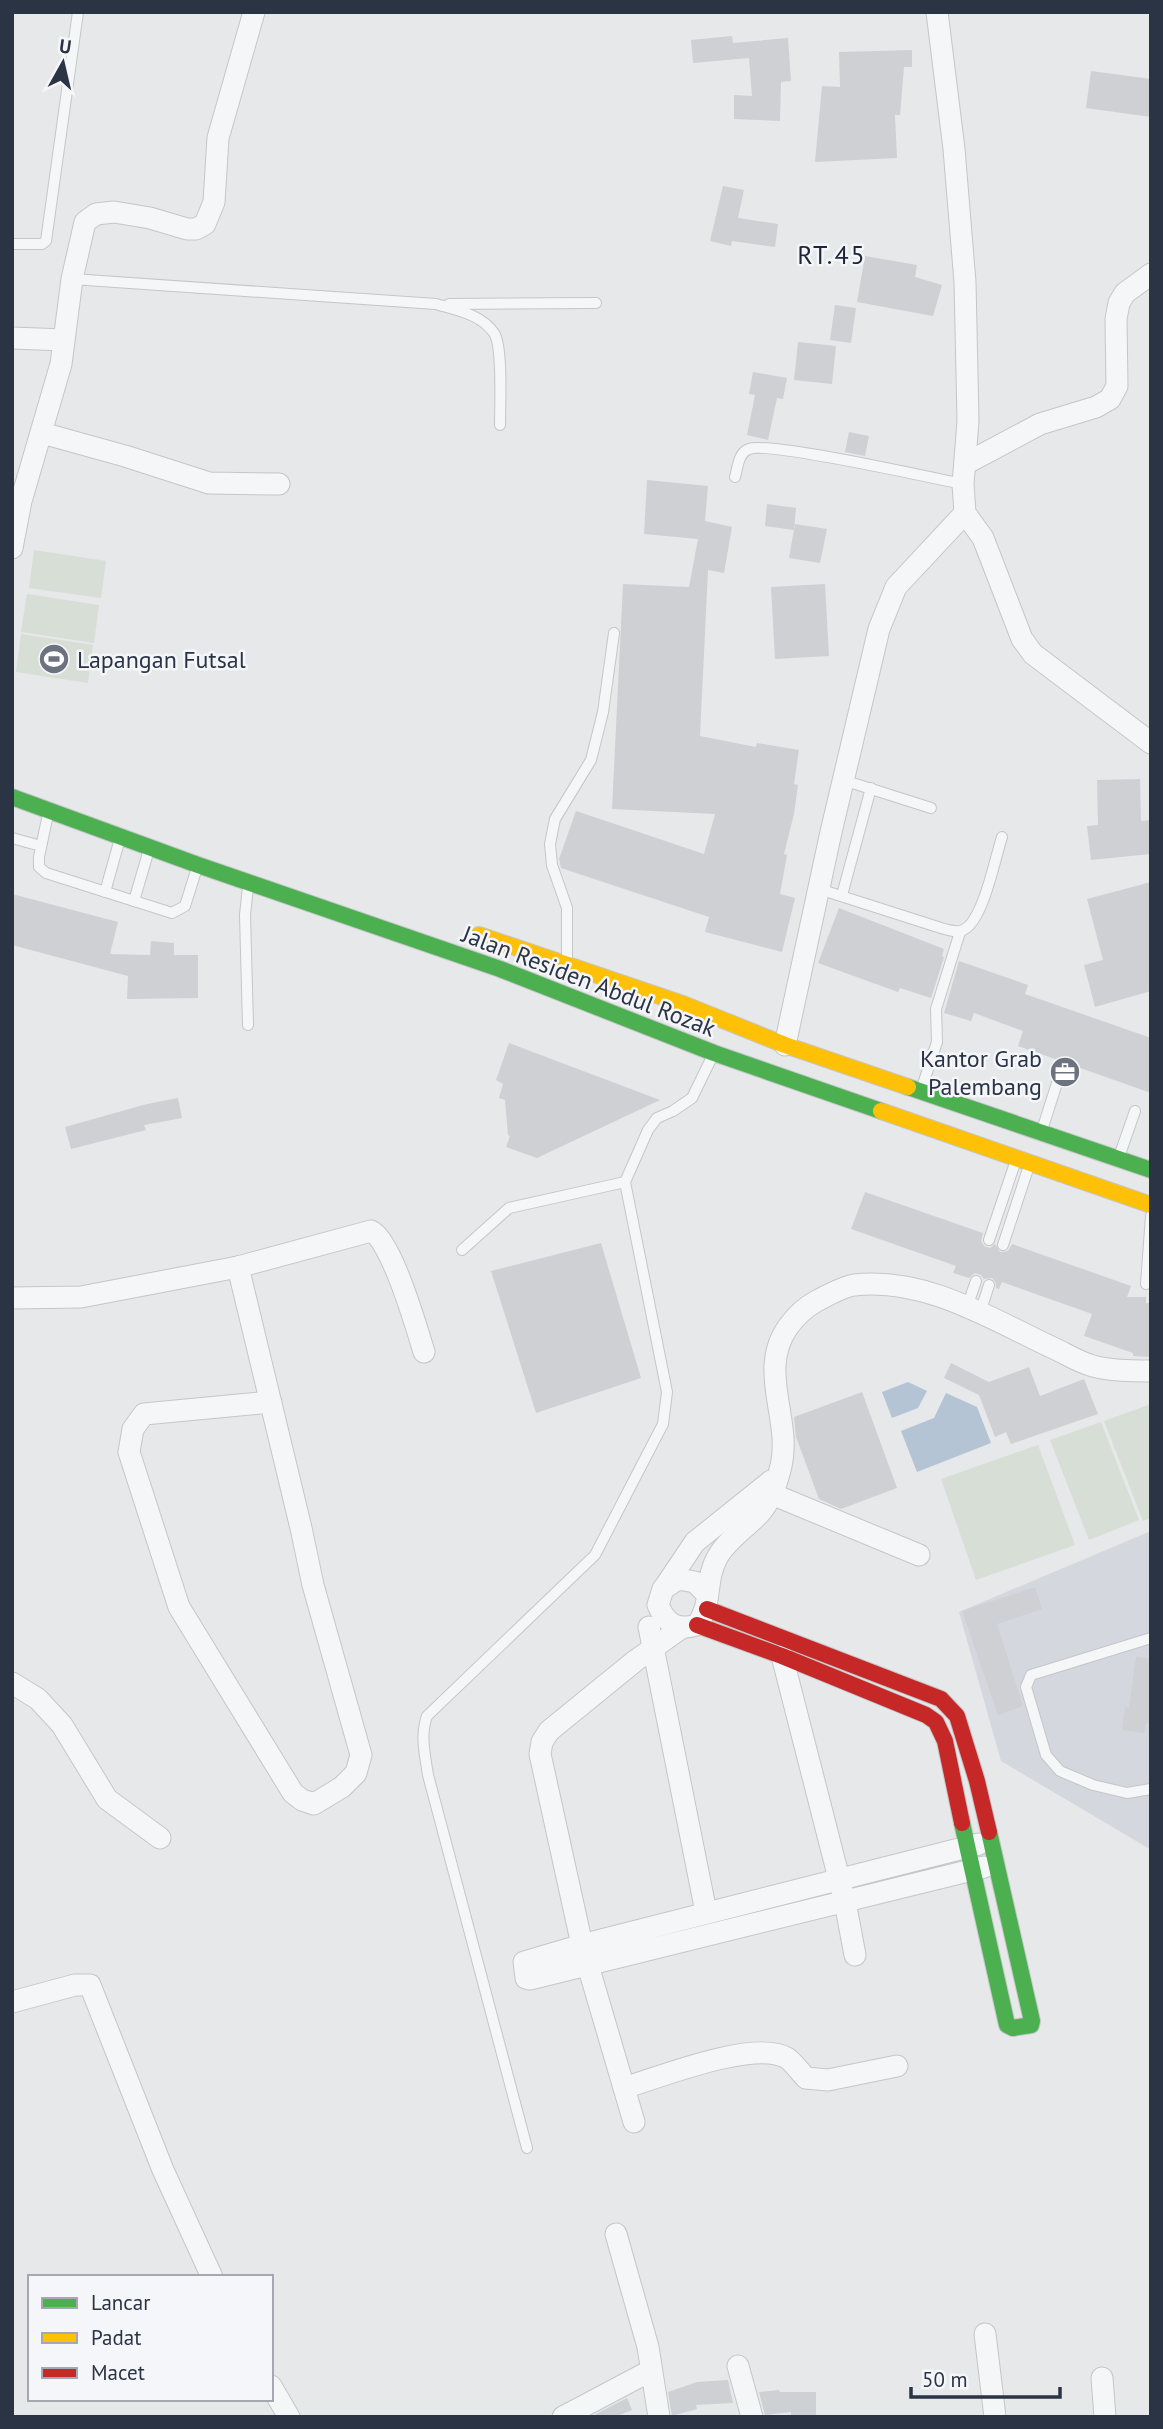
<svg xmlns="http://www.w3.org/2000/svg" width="1163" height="2429" font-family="'PT Sans',sans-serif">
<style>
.built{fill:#d4d7dd}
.green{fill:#d6ded6}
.water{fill:#b4c4d5}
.building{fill:#ced0d3}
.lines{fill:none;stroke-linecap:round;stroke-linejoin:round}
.lane-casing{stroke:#c4c6c8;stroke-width:12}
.street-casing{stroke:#c4c6c8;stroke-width:23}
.fast-casing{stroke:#c4c6c8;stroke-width:18}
.slow-casing{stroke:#c4c6c8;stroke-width:18}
.jam-casing{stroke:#c4c6c8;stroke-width:18}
.lane{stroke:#f5f6f7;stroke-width:10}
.street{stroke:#f5f6f7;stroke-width:21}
.fast{stroke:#4caf50;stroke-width:16}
.slow{stroke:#ffc107;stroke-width:16}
.jam{stroke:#c62828;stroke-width:16}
.labels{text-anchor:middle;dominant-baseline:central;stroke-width:5;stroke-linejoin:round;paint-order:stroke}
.poi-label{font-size:24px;fill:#2b3445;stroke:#f4f6f9;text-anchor:start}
.street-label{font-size:24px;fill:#2b3445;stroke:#f4f6f9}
.neighbourhood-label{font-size:26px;letter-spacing:2px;fill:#1d2536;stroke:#f4f6f9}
</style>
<rect width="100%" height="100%" fill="#e6e8ea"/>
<polygon class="built" points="1151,1531 1151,1847 1148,1848 1001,1761 959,1612"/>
<g class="green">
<polygon points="34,550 106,561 101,598 29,588"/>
<polygon points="27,594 99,605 94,643 21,632"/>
<polygon points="21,634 93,645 88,683 16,672"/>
<polygon points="1151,1404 1151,1518 1143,1521 1104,1421"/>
<polygon points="1101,1422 1139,1520 1089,1540 1050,1440"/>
<polygon points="1038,1445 1075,1545 976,1580 941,1479"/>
</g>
<g class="water">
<polygon points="908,1382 927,1391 918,1408 892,1418 882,1392"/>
<polygon points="946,1393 977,1407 991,1443 917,1472 901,1431 934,1418"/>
</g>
<g class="building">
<polygon points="732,36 733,43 788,38 791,81 781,82 780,121 734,119 734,95 752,96 749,58 693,63 691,40"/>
<polygon points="912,50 912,67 904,67 900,115 895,115 897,158 815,162 822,86 840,87 839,52"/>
<polygon points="1091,71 1151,79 1151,117 1086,108"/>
<polygon points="723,186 744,190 738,218 778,224 775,247 732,241 731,246 710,241"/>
<polygon points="865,256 917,265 915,277 942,285 933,316 857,302"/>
<polygon points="835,305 856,308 851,343 830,340"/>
<polygon points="798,342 836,346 832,384 794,380"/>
<polygon points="753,372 787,378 783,399 777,398 768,440 747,435 755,395 749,394"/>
<polygon points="849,432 869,436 865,456 845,452"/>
<polygon points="647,480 708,486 705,521 732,527 724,573 708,570 700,736 756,747 757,743 799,750 794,784 798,785 794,814 784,854 787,855 780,894 795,898 782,952 705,932 709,917 561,868 560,863 559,859 576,811 704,854 715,814 612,809 623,584 689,587 698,539 644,534"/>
<polygon points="767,504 796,508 794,530 765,526"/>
<polygon points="795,524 827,529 820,563 789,558"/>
<polygon points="825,584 829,656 775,659 771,587"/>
<polygon points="1140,779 1141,821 1151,820 1151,854 1091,860 1087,826 1098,825 1097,780"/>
<polygon points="1151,882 1151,991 1095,1007 1084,965 1103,960 1087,899"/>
<polygon points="12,894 118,922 110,954 150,955 151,941 174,943 174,955 198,955 198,998 127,999 128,976 12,945"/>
<polygon points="839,908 944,949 942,956 944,957 931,998 900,988 898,992 818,963"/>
<polygon points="959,961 1028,985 1025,994 1151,1038 1151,1093 1018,1046 1023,1031 974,1013 971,1021 944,1013"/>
<polygon points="509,1043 660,1100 537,1158 506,1147 510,1136 508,1135 505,1100 499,1098 503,1084 496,1080"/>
<polygon points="178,1098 182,1118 144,1125 146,1130 71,1149 65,1127 147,1104"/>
<polygon points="865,1192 983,1233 981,1241 984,1246 990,1248 995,1244 1000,1252 1008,1251 1012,1244 1131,1286 1127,1297 1146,1297 1146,1303 1151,1303 1151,1357 1133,1356 1133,1353 1084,1336 1092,1314 1002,1282 999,1289 996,1288 996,1283 992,1278 984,1279 981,1275 975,1273 969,1278 953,1273 956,1266 851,1229"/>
<polygon points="601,1243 641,1378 536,1413 491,1271"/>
<polygon points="951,1363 989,1382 1029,1367 1040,1396 1084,1379 1098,1414 1011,1444 1006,1432 995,1437 979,1395 944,1378"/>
<polygon points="862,1392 897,1488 841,1509 819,1499 796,1437 794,1417"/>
<polygon points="1035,1587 1042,1609 997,1624 1023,1706 998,1715 962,1611"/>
<polygon points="1136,1657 1151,1659 1151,1724 1146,1723 1144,1733 1122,1730 1125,1707 1129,1708"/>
<polygon points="728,2380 733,2403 696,2405 697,2409 672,2416 668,2392 697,2382"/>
<polygon points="779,2390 780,2392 816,2392 816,2417 791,2417 791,2412 765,2415 759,2392"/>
<polygon points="627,2398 632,2410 615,2417 597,2417 596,2414"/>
</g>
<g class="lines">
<g class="lane-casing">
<g id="lane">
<polyline points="12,244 42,244 46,241 78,12"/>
<path d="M72,279l364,25c20,6 45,10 58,29 9,13 6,72 6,92"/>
<polyline points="449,304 596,303"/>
<path d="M735,477c3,-10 3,-24 14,-28 20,-8 182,29 214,35"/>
<polyline points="843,780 931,808"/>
<polyline points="47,819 39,857 39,867 46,873 172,913 185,906 196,871"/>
<polyline points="12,838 41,846"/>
<path d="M819,889l122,39c7,2 16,5 22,2 20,-8 32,-72 39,-93"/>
<polyline points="105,892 119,842"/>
<polyline points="842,895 871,788"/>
<polyline points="134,901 148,853"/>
<polyline points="567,958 567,908 552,865 550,844 555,819 591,760 603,712 614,633"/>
<polyline points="248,1025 245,915 248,887"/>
<polyline points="923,1084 937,1042 936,1009 960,932"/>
<polyline points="1043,1127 1057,1083"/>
<polyline points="1120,1154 1135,1111"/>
<polyline points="989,1240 1015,1163"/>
<polyline points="1003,1245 1028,1169"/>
<polyline points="462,1250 509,1208 625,1182"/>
<polyline points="1146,1284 1151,1216"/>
<polyline points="967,1307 976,1281"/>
<polyline points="980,1313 989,1285"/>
<polyline points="1151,1638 1031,1675 1026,1687 1046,1755 1060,1771 1093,1785 1127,1793 1151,1789"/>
<path d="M527,2148l-99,-373c-3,-20 -8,-40 -1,-59l168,-161 68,-131 4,-32 -42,-210 23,-52 9,-12 16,-7 19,-13 19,-39"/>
</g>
</g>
<g class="street-casing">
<g id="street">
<polyline points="937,12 954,149 965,282 968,421 963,484 965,513 983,538 1022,639 1033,654 1151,743"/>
<polyline points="12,338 64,340"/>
<polyline points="42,433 125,456 209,483 279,484"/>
<polyline points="965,464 1040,424 1096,407 1110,399 1117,386 1116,319 1119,303 1125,293 1151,274"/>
<polyline points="12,548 21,501 61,364 72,279 85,222 96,214 114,212 150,218 187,229 196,229 205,224 214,202 218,138 254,12"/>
<polyline points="785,1045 831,832 879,629 896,587 965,513"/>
<polyline points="238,1267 301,1528 313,1585 361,1755 356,1773 342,1787 314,1804 302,1800 293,1793 179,1607 129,1452 133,1429 144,1414 271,1402"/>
<path d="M12,1298l69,-1 157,-30 133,-36c20,8 46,98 53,121"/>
<polyline points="762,1490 919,1555"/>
<polyline points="664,1588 695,1542 771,1481"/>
<path d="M706,1593l-11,-11 -17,-3 -15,10 -5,16c8,19 19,26 39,20 16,-21 7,-45 21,-69 10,-17 28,-28 41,-42 12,-13 18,-31 22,-48 11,-47 -24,-95 7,-139 8,-11 16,-19 27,-25 11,-6 27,-15 39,-17 70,-8 134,32 195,61 14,6 29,16 44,20 17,5 40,5 58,5"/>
<polyline points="649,1627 706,1912"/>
<polyline points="782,1656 845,1902 855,1955"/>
<polyline points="12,1683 38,1699 62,1725 107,1799 160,1838"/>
<polyline points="979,1844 582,1945 524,1962 526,1978 530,1979 984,1867"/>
<polyline points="12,2002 75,1985 90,1985 163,2170 212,2277"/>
<path d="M624,2088c36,-11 131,-49 163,-30 7,5 13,14 19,20l22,2 69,-14"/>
<polyline points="634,2122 582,1945 540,1754 542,1742 549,1731 635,1661 680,1629"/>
<polyline points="616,2234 648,2347 659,2417"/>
<polyline points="985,2334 995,2417"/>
<polyline points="738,2366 752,2417"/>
<polyline points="1102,2378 1105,2417"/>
<polyline points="271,2386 289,2417"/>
<polyline points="563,2417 650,2371"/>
</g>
</g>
<g class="fast-casing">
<g id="fast">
<polyline points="12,797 198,865 500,969 714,1053 881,1111"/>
<polyline points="908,1087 1151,1170"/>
<polyline points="962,1823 1007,2025 1013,2028 1031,2025 1032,2021 989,1832"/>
</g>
</g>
<g class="slow-casing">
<g id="slow">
<polyline points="479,935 683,1004 785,1045 908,1087"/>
<polyline points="881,1111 1151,1205"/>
</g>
</g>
<g class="jam-casing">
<g id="jam">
<polyline points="707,1609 941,1699 957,1716 977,1781 989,1832"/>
<polyline points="697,1625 782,1656 926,1715 936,1722 945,1741 962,1823"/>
</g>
</g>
<use href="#lane" class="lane"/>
<use href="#street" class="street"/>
<use href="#fast" class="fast"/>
<use href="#slow" class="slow"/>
<use href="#jam" class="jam"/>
</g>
<defs>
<g id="stadium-disc" transform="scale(1.575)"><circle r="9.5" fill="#6c737f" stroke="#f4f6f9"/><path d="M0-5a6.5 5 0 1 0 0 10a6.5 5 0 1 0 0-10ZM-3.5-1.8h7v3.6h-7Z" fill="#fff"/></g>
<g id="office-disc" transform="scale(1.575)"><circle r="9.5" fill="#6c737f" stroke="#f4f6f9"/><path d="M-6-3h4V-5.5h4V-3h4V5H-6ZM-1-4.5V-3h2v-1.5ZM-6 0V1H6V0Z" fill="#fff"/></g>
</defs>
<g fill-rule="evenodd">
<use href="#stadium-disc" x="54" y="659"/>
<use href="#office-disc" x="1065" y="1072"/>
</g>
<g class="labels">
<g class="poi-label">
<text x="77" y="659">Lapangan Futsal</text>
<text x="1042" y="1058" text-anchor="end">Kantor Grab<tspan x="1042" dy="28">Palembang</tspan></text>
</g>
<g class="street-label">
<text transform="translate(589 981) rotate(21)">Jalan Residen Abdul Rozak</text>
</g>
<g class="neighbourhood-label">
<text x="832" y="254">RT.45</text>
</g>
</g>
<rect width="1163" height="2429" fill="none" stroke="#2b3445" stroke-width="28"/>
<rect x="28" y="2275" width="245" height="126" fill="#f4f6f9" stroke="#a4a8b1" stroke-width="2"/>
<rect x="42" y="2298" width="35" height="10" fill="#4caf50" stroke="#a4a8b1" stroke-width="2"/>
<text x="91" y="2310" font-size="21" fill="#2b3445">Lancar</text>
<rect x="42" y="2333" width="35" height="10" fill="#ffc107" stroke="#a4a8b1" stroke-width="2"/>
<text x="91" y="2345" font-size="21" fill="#2b3445">Padat</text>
<rect x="42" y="2368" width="35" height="10" fill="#c62828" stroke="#a4a8b1" stroke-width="2"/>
<text x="91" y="2380" font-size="21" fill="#2b3445">Macet</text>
<g transform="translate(63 63) rotate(8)" stroke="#f4f6f9" stroke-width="5" paint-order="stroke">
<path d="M0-5L12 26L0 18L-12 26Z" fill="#2b3445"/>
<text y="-10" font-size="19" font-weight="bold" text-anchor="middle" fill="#2b3445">U</text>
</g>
<path d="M911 2387v10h149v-10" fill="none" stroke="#2b3445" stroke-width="3.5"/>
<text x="922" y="2387" font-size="21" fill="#2b3445" stroke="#f4f6f9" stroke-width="5" paint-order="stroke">50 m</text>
</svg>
